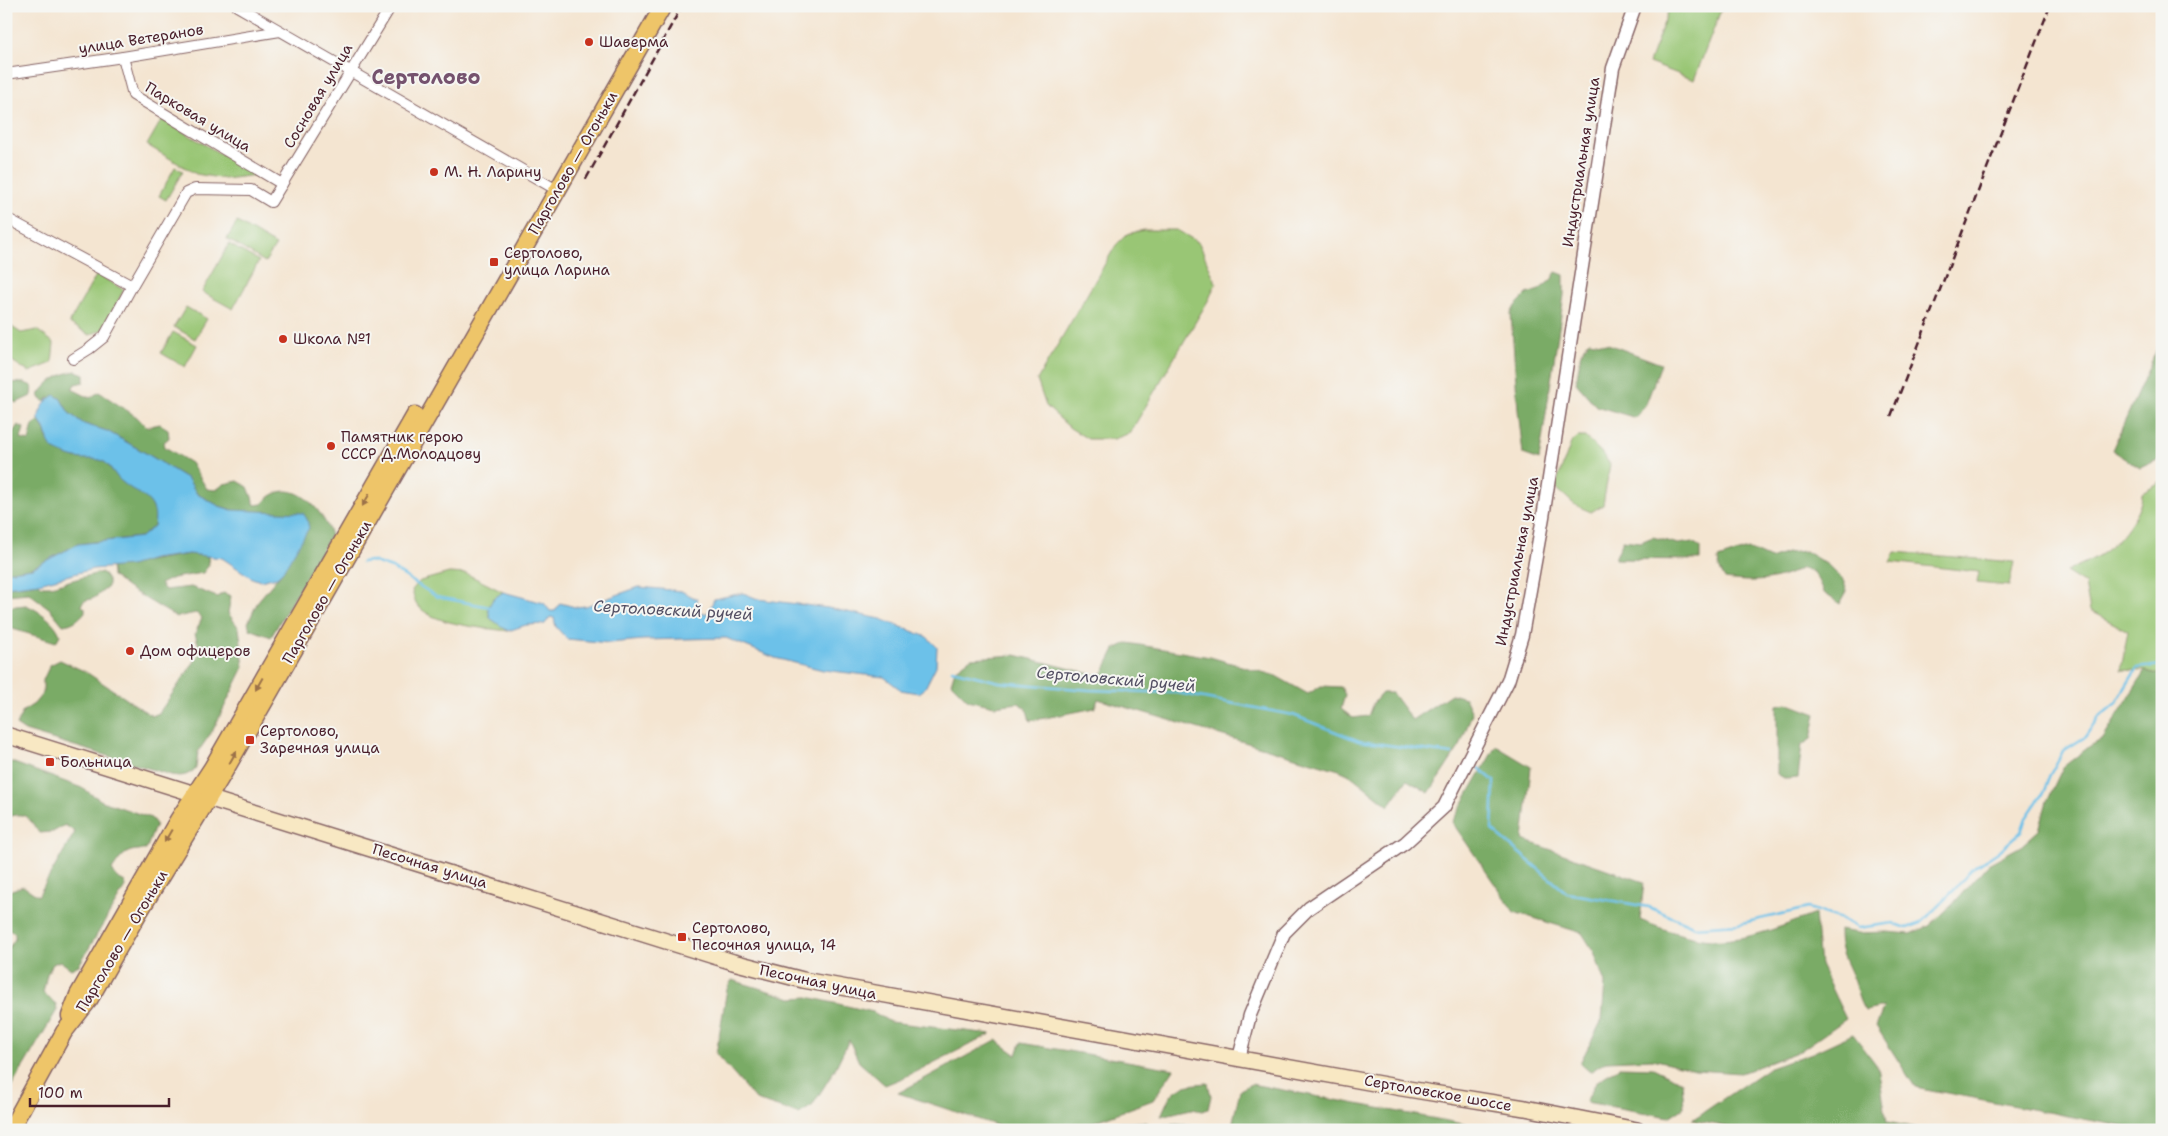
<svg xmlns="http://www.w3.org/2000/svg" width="2168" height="1136" font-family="'Shantell Sans',sans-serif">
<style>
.green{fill:#99c674;stroke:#727250}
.forest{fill:#7aab66;stroke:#626548}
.water{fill:#6cc1e9;stroke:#5b708a}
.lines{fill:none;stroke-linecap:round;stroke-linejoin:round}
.stream{stroke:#6cc1e9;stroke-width:2.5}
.minor-casing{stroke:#866465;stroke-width:12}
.tertiary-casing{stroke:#866465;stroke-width:15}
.secondary-casing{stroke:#866465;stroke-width:18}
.primary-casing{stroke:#866465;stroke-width:19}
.minor{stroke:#fff;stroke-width:10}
.tertiary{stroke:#fff;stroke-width:12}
.secondary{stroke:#f8e8c3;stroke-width:15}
.primary{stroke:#eec569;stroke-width:16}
.rail{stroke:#4a1f2b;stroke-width:2.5;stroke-dasharray:8 4;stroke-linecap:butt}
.oneway{fill:#9c724a}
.poi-dot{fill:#c8321e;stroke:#f6f6f2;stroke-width:2}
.labels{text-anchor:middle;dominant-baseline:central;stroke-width:4;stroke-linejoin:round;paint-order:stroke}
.street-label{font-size:15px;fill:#4a1f2b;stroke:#f6f6f2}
.poi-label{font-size:15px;fill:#4a1f2b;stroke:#f6f6f2;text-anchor:start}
.water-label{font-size:16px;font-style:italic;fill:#545064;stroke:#f6f6f2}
.district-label{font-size:20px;font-weight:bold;fill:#75526e;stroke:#f6f6f2}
</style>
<rect width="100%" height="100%" fill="#f6f6f2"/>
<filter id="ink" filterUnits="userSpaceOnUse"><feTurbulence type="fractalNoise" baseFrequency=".02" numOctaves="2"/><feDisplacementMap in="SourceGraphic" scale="10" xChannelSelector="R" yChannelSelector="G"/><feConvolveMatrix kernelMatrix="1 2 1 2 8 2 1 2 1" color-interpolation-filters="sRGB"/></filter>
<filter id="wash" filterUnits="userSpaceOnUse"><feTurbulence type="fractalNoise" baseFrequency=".0096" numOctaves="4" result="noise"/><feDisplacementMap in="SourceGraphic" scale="20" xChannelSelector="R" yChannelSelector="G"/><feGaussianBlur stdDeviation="1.12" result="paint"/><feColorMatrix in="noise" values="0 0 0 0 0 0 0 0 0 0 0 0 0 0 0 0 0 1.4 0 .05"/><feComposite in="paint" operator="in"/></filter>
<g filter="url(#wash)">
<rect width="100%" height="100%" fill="#f4e5d1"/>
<g class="green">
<polygon points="1670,6 1712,6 1721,10 1694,80 1649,63"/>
<polygon points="162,119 256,175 225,179 196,174 147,145"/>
<polygon points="175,167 183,171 166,200 159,196"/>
<polygon points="237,222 276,245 265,262 227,239"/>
<polygon points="1144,230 1177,230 1199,243 1216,283 1209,299 1130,433 1114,439 1088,439 1070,428 1046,406 1037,380 1116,245 1127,234"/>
<polygon points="229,244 259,261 233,309 202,292"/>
<polygon points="97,274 124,290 103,329 90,335 69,323"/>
<polygon points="186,307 207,319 195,339 174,327"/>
<polygon points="6,323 21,333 37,330 54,343 52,363 29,372 12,361 6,359"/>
<polygon points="173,332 197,345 185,367 161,353"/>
<polygon points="1578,437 1585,437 1601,452 1610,464 1603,505 1591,512 1575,505 1555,487 1571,443"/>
<path d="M2162,482v193l-17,-4 -24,-1 7,-39 -38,-20 -5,-27 -19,-12c13,-7 30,-13 42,-23 13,-10 35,-38 34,-56z"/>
<polygon points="1895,552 2014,562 2009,586 1977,583 1979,572 1890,562"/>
<path d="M449,573l18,1 36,18 -10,7 -3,19 18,13c-23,-3 -82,-6 -93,-30 -1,-3 -2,-7 -3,-11l8,-9z"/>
</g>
<g class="forest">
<polygon points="1556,272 1564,275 1564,295 1539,460 1523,454 1518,410 1511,314 1515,306 1527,294 1539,290 1551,280"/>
<polygon points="2162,338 2162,458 2140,468 2112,450"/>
<polygon points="1589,341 1608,344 1661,364 1646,404 1636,418 1596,406 1576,383 1581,353"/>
<path d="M76,371l8,3v8l-9,2 -3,5 18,9 9,-6 38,25 9,10 14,-3 8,5 1,9 -5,4 1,5 26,16 16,26 9,1 8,-6 14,-3 10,6 7,18 7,-1c28,-32 59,2 69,31l-60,102 -21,-8 -2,-6 10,-22 25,-30 -51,-61 -13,-4 -22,-12 -9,-15 -39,-24 -42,-24 -23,-7 -15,-11 -9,-15h-12l-2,4 -5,-3 -2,-4c9,-14 20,-21 37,-24z"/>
<polygon points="6,382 25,383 32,386 31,396 16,403 6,397"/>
<polygon points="39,421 46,432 47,438 75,458 99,459 105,462 121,481 147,498 151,503 156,514 154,527 141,537 78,544 32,568 6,572 6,454 8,449 6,442 18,425 24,428 21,439 29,441 33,425"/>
<polygon points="1653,537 1678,544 1693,542 1700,547 1700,560 1615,559 1623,540 1640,542"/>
<path d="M1748,549l22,10 17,-6 18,-2 23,14 15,15 4,11 -7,13 -16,-11 -10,-21 -12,-4c-26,14 -48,15 -77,11l-6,-11 -1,-9z"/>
<path d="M189,554l19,2 1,9 -6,8 -30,5 -13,6 5,6 26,-3 26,10 6,-4 8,3 -3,17 11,15 5,39 -31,63 -15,22 -2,16c-8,8 -14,9 -25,7l-146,-44 -9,-6 7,-14 11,-7 9,-11v-13l7,-15 10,-5 26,12 66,44 7,-3 42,-61 -6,-18 7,-16 -6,-5 -20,4 -48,-29 -16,-12 -1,-9z"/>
<path d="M102,572l6,8v7l-14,11 -10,3 -3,4 4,3v4c-7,8 -12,12 -22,13l-13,-16 -21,-16 -23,2v-8l33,-4 3,3h9z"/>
<path d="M26,605c12,5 30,17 34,30l-4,7 -50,-15v-20z"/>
<polygon points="1128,643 1210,657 1276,676 1308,694 1321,686 1341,687 1345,695 1341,709 1353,718 1368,716 1373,703 1382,693 1392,693 1412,720 1451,694 1465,698 1472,713 1460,746 1429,793 1407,780 1389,806 1350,775 1339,770 1098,699 1095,708 1030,721 1027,710 1019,703 994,706 968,700 951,683 955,670 971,658 1015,655 1096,675 1103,673 1115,649"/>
<path d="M2145,671l17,4v455h-20l-227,-43 -39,-61 8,-19 -19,4c-7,-11 -7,-17 -11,-29 -8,-22 -15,-26 -15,-52l19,3 29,-1 24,2 18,-8 23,-21 36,-41 33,-18 18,-16 8,-29 16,-34 27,-21 13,-7z"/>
<polygon points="1787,703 1816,714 1811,739 1802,745 1798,778 1786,779 1777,774 1777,705"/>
<path d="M1496,746l35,21 -8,73 121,42 -4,38c22,9 58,22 83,20 32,-2 62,-15 92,-26l5,51 26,54 -46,32 -59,22 -46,-3 -42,-11 -46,2 -17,11 -10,-9 22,-43 3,-37 -11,-31 -12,-19 -68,-21 -62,-90z"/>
<path d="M6,760l76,28 20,13 49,17 5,6 -10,26c-20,-1 -23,4 -34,20l4,7 9,5v5l-46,78 -8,4 -11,-8 -7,3 -6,10 -4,19 13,11 1,6 -51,86v-145l9,-12v-6l-9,-4v-37l17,-6 15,10 37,-64 -10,-7 -12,7 -14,1c-10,-15 -13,-22 -31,-16l-2,12z"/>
<polygon points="732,980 792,998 808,997 873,1012 890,1022 991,1034 905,1077 885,1085 859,1062 849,1040 834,1071 812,1106 799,1114 756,1100 716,1054 727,989"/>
<polygon points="1853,1034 1878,1067 1887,1122 1926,1130 1744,1130 1692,1120 1767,1069 1812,1053"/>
<polygon points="996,1040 1017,1055 1021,1043 1174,1069 1153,1100 1077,1128 1011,1130 898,1093"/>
<polygon points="1619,1067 1653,1068 1682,1082 1684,1107 1669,1117 1586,1102 1596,1082"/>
<path d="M1208,1083l3,13 -3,13 -6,2 -11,-2 -30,7c11,-28 17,-31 47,-33z"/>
<polygon points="1251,1084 1495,1130 1234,1130 1233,1121 1240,1090"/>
<polygon points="1145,1122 1151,1125 1149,1130 1082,1130 1120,1123"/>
<polygon points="1185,1124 1202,1130 1161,1130 1163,1125"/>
</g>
<g class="water">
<path d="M54,395l6,3 9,15 15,11 23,7 42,24 39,24 9,15 22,12 13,4 71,3 4,6 2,9 -26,43 -6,6 -17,4 -8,-3 -30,-20 -33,-4 -36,5 -23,7 -37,3 -54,14 -33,4v-15l26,-4 46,-24 63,-7 13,-11c5,-29 -15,-29 -33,-45 -7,-6 -12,-19 -21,-21 -8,-2 -16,0 -24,-2 -6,-1 -15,-5 -21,-8 -6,-3 -7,-10 -8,-16 -1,-5 -6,-9 -8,-14 -2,-8 8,-21 15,-25z"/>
<polygon points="639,587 681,591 697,599 697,611 701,614 708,613 714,599 743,593 758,599 828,608 881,619 927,637 937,647 936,666 925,688 918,693 901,690 884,677 823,670 775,658 726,638 643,640 609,643 567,639 556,627 554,618 550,617 545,624 526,625 508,631 490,618 488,608 493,599 503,592 544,603 550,611 555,611 560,603 575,607 586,606"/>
</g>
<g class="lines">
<g class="stream">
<polyline points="362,562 371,561 392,568 437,597 490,607"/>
<polyline points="952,670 999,682 1090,690 1178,693 1293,715 1359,741 1452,754"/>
<polyline points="1479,768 1494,781 1492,830 1567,893 1649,907 1695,927 1738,924 1808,908 1842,919 1858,928 1893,923 1907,928 1921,923 1955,889 1971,870 1998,852 2021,832 2026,818 2043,793 2051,773 2063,751 2085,737 2098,718 2116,703 2137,668 2162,665"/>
</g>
</g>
</g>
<g filter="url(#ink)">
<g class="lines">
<g class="minor-casing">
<g id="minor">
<polyline points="237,6 557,190"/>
<polyline points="123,57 133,95 282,184"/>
<polyline points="6,74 123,57 280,31"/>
<polyline points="6,218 132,286 186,193 195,189 251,190 271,202 391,6"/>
<polyline points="73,359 89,349 104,337 132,286"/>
</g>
</g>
<g class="tertiary-casing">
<polyline id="tertiary" points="1239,1058 1250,1015 1284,933 1309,908 1405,843 1444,807 1508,681 1522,635 1543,517 1613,68 1635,6"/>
</g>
<g class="secondary-casing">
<polyline id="secondary" points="6,735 733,962 803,980 1402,1088 1525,1108 1637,1130"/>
</g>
<g class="primary-casing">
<g id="primary">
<polyline points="70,1016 78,995 178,820 212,768 415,415"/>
<polyline points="10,1130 64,1032 89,1000 138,914 223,774 663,6"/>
</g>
</g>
<use href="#minor" class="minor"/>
<use href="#tertiary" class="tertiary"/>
<use href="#secondary" class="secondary"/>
<use href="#primary" class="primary"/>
<g class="rail">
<polyline points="586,179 682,6"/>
<polyline points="1891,416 2050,6"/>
</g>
</g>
<defs><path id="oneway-solid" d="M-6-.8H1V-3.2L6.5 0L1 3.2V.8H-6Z" transform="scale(1.25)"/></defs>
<g class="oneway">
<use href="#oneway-solid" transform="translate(366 500) rotate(120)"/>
<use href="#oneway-solid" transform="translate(259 684) rotate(119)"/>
<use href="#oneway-solid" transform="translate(233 757) rotate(-61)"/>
<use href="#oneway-solid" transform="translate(168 836) rotate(120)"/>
</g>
</g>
<g class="poi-dot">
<circle cx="589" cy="42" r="5"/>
<circle cx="434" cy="172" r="5"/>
<rect x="489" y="257" width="10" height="10" rx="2.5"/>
<circle cx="283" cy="339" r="5"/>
<circle cx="331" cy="446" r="5"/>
<circle cx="130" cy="651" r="5"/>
<rect x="245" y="735" width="10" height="10" rx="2.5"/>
<rect x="45" y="757" width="10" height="10" rx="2.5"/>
<rect x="677" y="932" width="10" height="10" rx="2.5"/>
</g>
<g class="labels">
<g class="street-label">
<text transform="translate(141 39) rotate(-9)">улица Ветеранов</text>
<text transform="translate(318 96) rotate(-59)">Сосновая улица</text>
<text transform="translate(198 117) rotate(31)">Парковая улица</text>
<text transform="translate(1581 162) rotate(-81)">Индустриальная улица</text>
<text transform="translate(573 163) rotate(-60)">Парголово — Огоньки</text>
<text transform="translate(1517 561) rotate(-79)">Индустриальная улица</text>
<text transform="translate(327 592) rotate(-60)">Парголово — Огоньки</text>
<text transform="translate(430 866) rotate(17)">Песочная улица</text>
<text transform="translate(122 941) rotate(-59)">Парголово — Огоньки</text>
<text transform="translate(818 982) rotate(12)">Песочная улица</text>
<text transform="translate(1438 1093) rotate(10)">Сертоловское шоссе</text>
</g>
<g class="poi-label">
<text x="599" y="42">Шаверма</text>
<text x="444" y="172">М. Н. Ларину</text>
<text x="504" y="253">Сертолово,<tspan x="504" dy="17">улица Ларина</tspan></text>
<text x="293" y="339">Школа №1</text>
<text x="341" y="437">Памятник герою<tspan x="341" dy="17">СССР Д.Молодцову</tspan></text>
<text x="140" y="651">Дом офицеров</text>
<text x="260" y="731">Сертолово,<tspan x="260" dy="17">Заречная улица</tspan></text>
<text x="60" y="762">Больница</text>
<text x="692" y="928">Сертолово,<tspan x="692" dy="17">Песочная улица, 14</tspan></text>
</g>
<g class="water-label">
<text transform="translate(673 610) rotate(3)">Сертоловский ручей</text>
<text transform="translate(1116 679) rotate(5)">Сертоловский ручей</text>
</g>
<g class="district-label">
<text x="426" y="77">Сертолово</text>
</g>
</g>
<rect width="2168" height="1136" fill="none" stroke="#f6f6f2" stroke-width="25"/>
<path d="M30 1098v8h139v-8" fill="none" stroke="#4a1f2b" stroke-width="2.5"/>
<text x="38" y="1098" font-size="15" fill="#4a1f2b" stroke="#f6f6f2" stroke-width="4" paint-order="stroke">100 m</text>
</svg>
